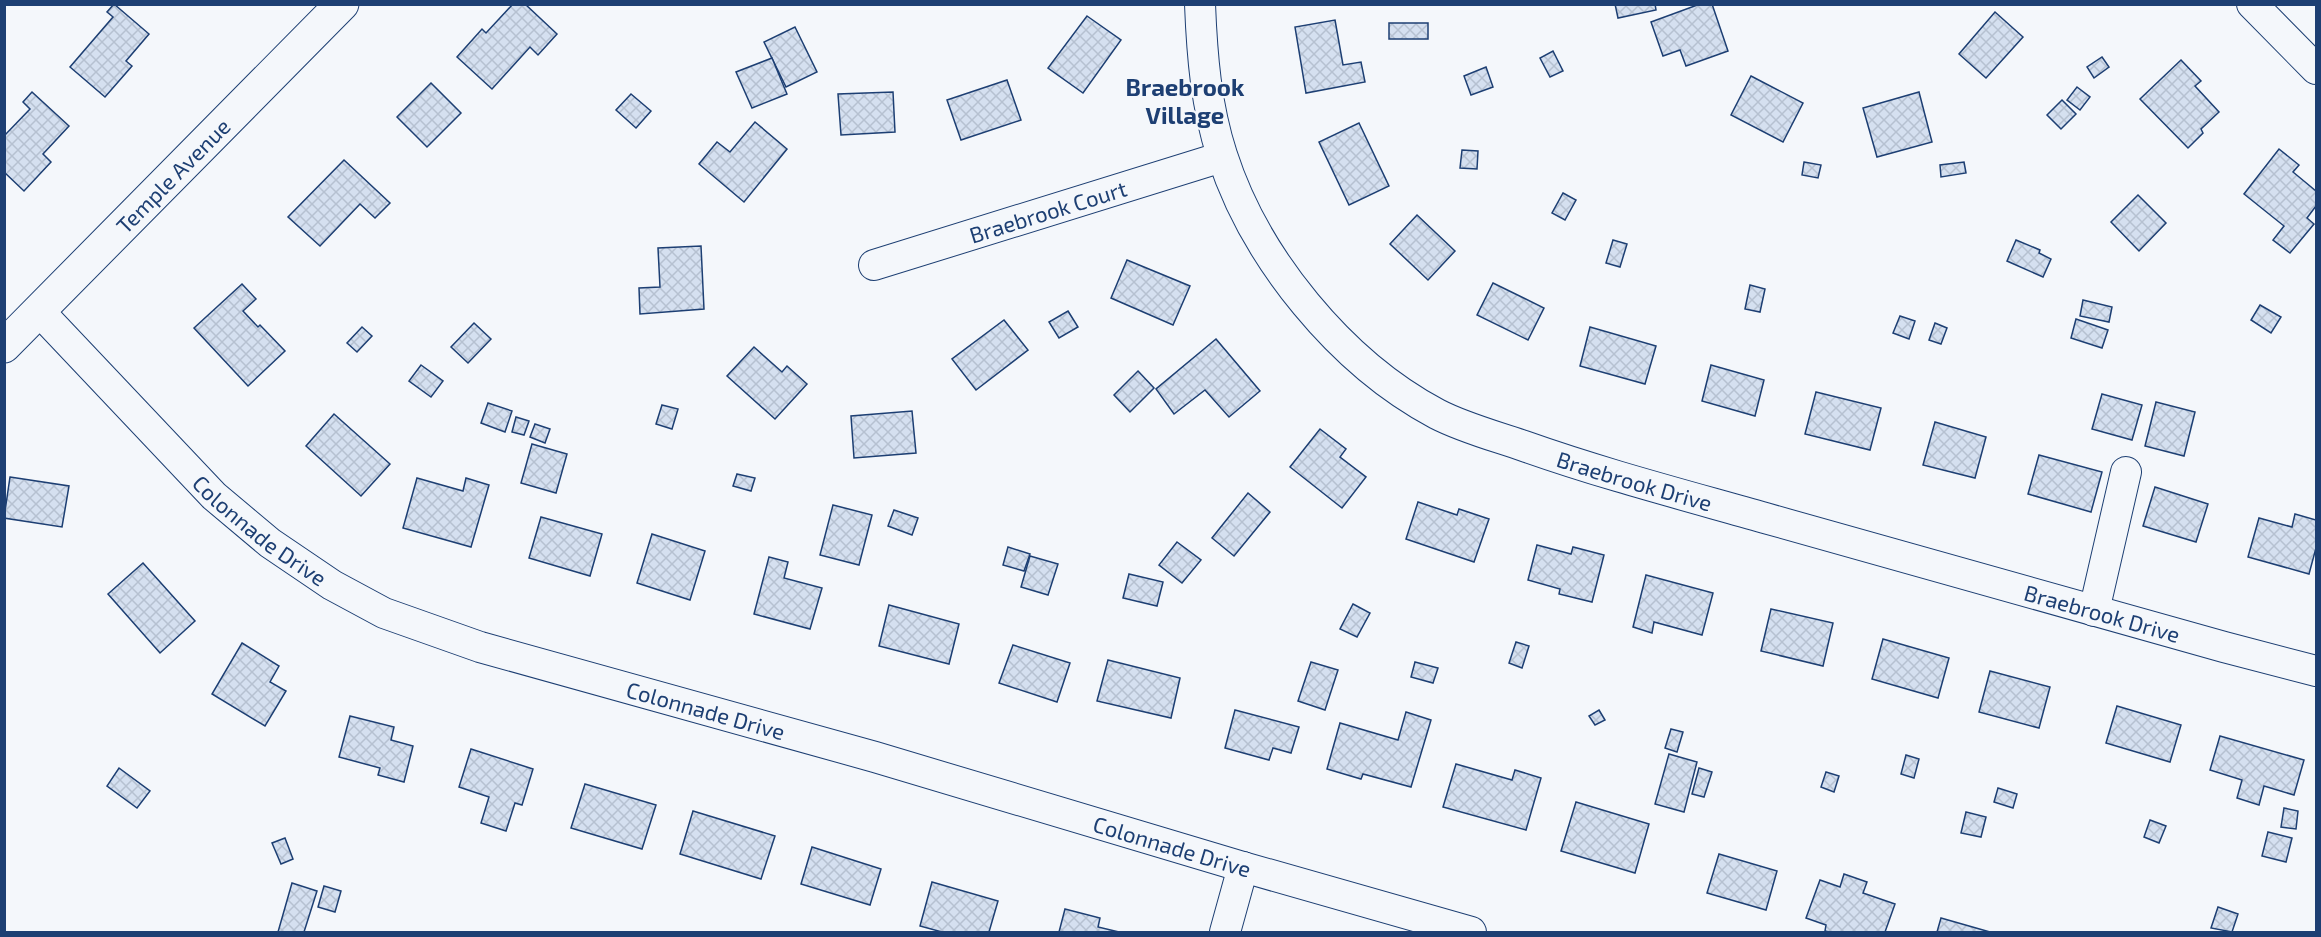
<svg xmlns="http://www.w3.org/2000/svg" width="2321" height="937" font-family="'Exo 2',sans-serif">
<style>
.building{fill:url(#building-cross-hatch);stroke:#1d3f73;stroke-width:1.5}
.lines{fill:none;stroke-linecap:round;stroke-linejoin:round}
.street-casing{stroke:#1d3f73;stroke-width:32}
.secondary-casing{stroke:#1d3f73;stroke-width:35}
.street{stroke:#f4f7fb;stroke-width:30}
.secondary{stroke:#f4f7fb;stroke-width:33}
.labels{text-anchor:middle;dominant-baseline:central;stroke-width:4.5;stroke-linejoin:round;paint-order:stroke}
.street-label{font-size:22px;fill:#1d3f73;stroke:#f4f7fb}
.neighbourhood-label{font-size:24px;font-weight:bold;fill:#1d3f73;stroke:#f4f7fb}
</style>
<defs>
<pattern id="building-cross-hatch" width="8" height="8" patternUnits="userSpaceOnUse" patternTransform="scale(1.5)"><rect width="8" height="8" fill="#d5e0f0"/><path d="M0 0l8 8M0 8l8-8" fill="none" stroke="#b6c1d1"/></pattern>
</defs>
<rect width="100%" height="100%" fill="#f4f7fb"/>
<g class="building">
<polygon points="114,4 149,34 126,61 132,66 105,97 70,67 113,17 107,12"/>
<polygon points="513,4 525,4 557,34 538,55 530,47 492,89 457,57 482,29 486,33"/>
<polygon points="1615,4 1655,4 1656,10 1618,18"/>
<polygon points="1700,4 1712,4 1728,51 1686,66 1680,50 1663,56 1651,22"/>
<polygon points="1995,12 2023,37 1986,78 1959,54"/>
<polygon points="1087,16 1121,40 1083,93 1048,68"/>
<polygon points="1335,20 1343,65 1361,62 1365,82 1306,93 1295,27"/>
<rect x="1389" y="23" width="39" height="16"/>
<polygon points="795,27 817,72 786,87 764,42"/>
<polygon points="1553,51 1563,71 1550,77 1540,58"/>
<polygon points="2102,57 2109,67 2094,78 2087,67"/>
<polygon points="772,58 787,94 752,108 736,72"/>
<polygon points="2181,60 2201,81 2195,86 2219,112 2201,129 2203,133 2188,148 2140,99"/>
<polygon points="1486,67 1493,87 1471,95 1464,76"/>
<polygon points="1751,76 1803,103 1783,142 1731,115"/>
<polygon points="1007,80 1021,120 961,140 947,100"/>
<polygon points="431,83 461,113 427,147 397,117"/>
<polygon points="2077,87 2090,97 2080,110 2067,100"/>
<polygon points="32,92 69,126 43,154 51,162 24,191 4,172 4,136 30,109 23,102"/>
<polygon points="893,92 895,132 841,135 838,94"/>
<polygon points="1919,92 1932,142 1877,157 1863,108"/>
<polygon points="631,94 651,111 636,128 616,110"/>
<polygon points="2062,100 2076,114 2061,129 2047,115"/>
<polygon points="755,122 787,149 744,202 699,164 717,142 730,152"/>
<polygon points="1359,123 1389,186 1349,205 1319,142"/>
<polygon points="2279,149 2299,165 2293,172 2316,191 2316,206 2307,218 2314,224 2290,253 2273,240 2284,226 2244,194"/>
<polygon points="1462,150 1478,151 1477,169 1460,168"/>
<polygon points="344,160 390,203 375,218 360,204 320,246 288,217"/>
<polygon points="1804,162 1821,165 1818,178 1802,175"/>
<polygon points="1964,162 1966,173 1941,177 1940,165"/>
<polygon points="1563,193 1576,200 1565,220 1552,213"/>
<polygon points="2138,195 2166,223 2139,251 2111,222"/>
<polygon points="1417,215 1455,251 1428,280 1390,244"/>
<polygon points="1613,240 1627,244 1620,267 1606,263"/>
<polygon points="2016,240 2040,250 2039,253 2051,259 2043,277 2007,261"/>
<polygon points="701,246 704,309 640,314 639,288 660,287 658,248"/>
<polygon points="1127,260 1190,286 1173,325 1111,298"/>
<polygon points="1493,283 1544,308 1528,340 1477,315"/>
<polygon points="242,284 256,299 243,311 258,327 260,325 285,351 248,386 194,328"/>
<polygon points="1750,285 1765,289 1760,312 1745,309"/>
<polygon points="2083,300 2112,307 2109,322 2080,316"/>
<polygon points="2260,305 2281,317 2271,333 2251,320"/>
<polygon points="1068,311 1078,327 1059,338 1049,322"/>
<polygon points="1900,316 1915,321 1909,339 1893,333"/>
<polygon points="2076,319 2108,330 2102,348 2071,338"/>
<polygon points="1004,320 1028,350 976,390 952,359"/>
<polygon points="474,323 491,339 468,363 451,347"/>
<polygon points="1935,323 1947,328 1941,344 1929,340"/>
<polygon points="362,327 372,336 357,352 347,343"/>
<polygon points="1590,327 1656,346 1645,384 1580,366"/>
<polygon points="1216,339 1260,391 1229,417 1205,390 1174,414 1156,389"/>
<polygon points="754,347 782,372 787,366 807,384 775,419 727,376"/>
<polygon points="421,365 443,381 431,397 409,381"/>
<polygon points="1711,365 1764,380 1755,416 1702,401"/>
<polygon points="1138,371 1154,388 1130,412 1114,395"/>
<polygon points="1816,392 1881,408 1870,450 1805,434"/>
<polygon points="2102,394 2142,405 2132,440 2092,429"/>
<polygon points="2156,402 2195,412 2184,456 2145,446"/>
<polygon points="488,403 512,411 505,432 481,423"/>
<polygon points="662,405 678,409 672,429 656,424"/>
<polygon points="912,411 916,453 854,458 851,416"/>
<polygon points="334,414 390,464 361,496 306,446"/>
<polygon points="516,417 529,421 524,435 512,432"/>
<polygon points="1935,422 1986,437 1975,478 1923,465"/>
<polygon points="535,424 550,429 545,443 530,437"/>
<polygon points="1320,429 1346,449 1340,457 1366,477 1342,508 1290,467"/>
<polygon points="532,444 567,454 556,493 521,483"/>
<polygon points="2039,455 2102,472 2091,512 2028,494"/>
<polygon points="737,474 755,478 751,491 733,486"/>
<polygon points="10,477 69,486 62,527 4,518"/>
<polygon points="417,478 463,491 466,478 489,485 471,547 403,528"/>
<polygon points="2155,487 2208,504 2196,542 2143,526"/>
<polygon points="1248,493 1270,512 1234,556 1212,538"/>
<polygon points="1418,502 1457,515 1459,509 1489,519 1474,562 1406,539"/>
<polygon points="833,505 872,515 859,565 820,555"/>
<polygon points="894,510 918,518 912,535 888,526"/>
<polygon points="2295,514 2316,520 2316,548 2309,574 2248,557 2259,518 2292,527"/>
<polygon points="541,517 602,534 590,576 529,558"/>
<polygon points="652,534 705,551 690,600 637,583"/>
<polygon points="1177,542 1201,560 1182,583 1159,565"/>
<polygon points="1537,545 1571,554 1573,547 1604,555 1592,602 1559,594 1560,589 1528,580"/>
<polygon points="1008,547 1030,554 1024,571 1003,565"/>
<polygon points="1030,556 1058,564 1048,595 1021,587"/>
<polygon points="769,557 788,562 784,578 822,588 810,629 754,614"/>
<polygon points="143,563 195,621 160,653 108,594"/>
<polygon points="1129,574 1163,582 1157,606 1123,598"/>
<polygon points="1646,575 1713,593 1702,635 1654,622 1652,633 1633,627"/>
<polygon points="1353,604 1370,613 1357,637 1340,629"/>
<polygon points="889,605 959,624 949,664 879,646"/>
<polygon points="1771,609 1833,623 1823,666 1761,651"/>
<polygon points="1883,639 1949,658 1938,698 1872,679"/>
<polygon points="1516,642 1529,646 1522,668 1509,663"/>
<polygon points="242,643 279,666 270,682 286,691 265,726 212,694"/>
<polygon points="1013,645 1070,663 1057,702 999,683"/>
<polygon points="1108,660 1180,678 1171,718 1097,701"/>
<polygon points="1311,662 1338,670 1325,710 1298,701"/>
<polygon points="1415,662 1438,668 1433,683 1411,677"/>
<polygon points="1990,671 2050,687 2039,728 1979,712"/>
<polygon points="2117,706 2181,725 2170,762 2106,743"/>
<polygon points="1235,710 1299,727 1291,753 1273,748 1269,760 1225,748"/>
<polygon points="1599,710 1605,720 1595,725 1589,716"/>
<polygon points="1406,712 1431,720 1411,787 1363,774 1361,779 1327,769 1340,723 1398,740"/>
<polygon points="350,716 394,727 391,740 413,746 404,782 378,775 380,768 339,757"/>
<polygon points="1671,729 1683,732 1677,752 1665,748"/>
<polygon points="2220,736 2304,760 2294,795 2264,786 2259,805 2237,798 2242,780 2210,770"/>
<polygon points="471,749 533,769 522,805 515,803 506,831 481,823 489,797 459,787"/>
<polygon points="1669,754 1697,762 1684,812 1655,804"/>
<polygon points="1906,755 1919,759 1914,778 1901,774"/>
<polygon points="1456,764 1512,780 1515,770 1541,778 1526,830 1443,807"/>
<polygon points="119,768 150,791 137,808 107,786"/>
<polygon points="1699,768 1712,772 1704,797 1692,794"/>
<polygon points="1826,772 1839,776 1834,792 1821,787"/>
<polygon points="585,784 656,805 642,849 571,828"/>
<polygon points="1998,788 2017,794 2013,808 1994,802"/>
<polygon points="1576,802 1649,824 1635,873 1561,851"/>
<polygon points="2284,808 2298,811 2296,829 2281,827"/>
<polygon points="693,811 775,836 761,879 680,854"/>
<polygon points="1966,812 1986,817 1981,837 1961,833"/>
<polygon points="2150,820 2166,826 2159,843 2144,837"/>
<polygon points="2268,832 2292,838 2286,862 2262,856"/>
<polygon points="285,838 293,859 281,864 272,843"/>
<polygon points="812,847 881,869 870,905 801,884"/>
<polygon points="1719,854 1777,871 1766,910 1707,893"/>
<polygon points="1844,874 1867,882 1863,893 1895,904 1885,932 1829,932 1825,931 1826,925 1806,918 1820,880 1840,887"/>
<polygon points="932,882 998,901 989,932 942,932 920,926"/>
<polygon points="292,883 317,891 304,932 278,932"/>
<polygon points="324,886 341,891 335,912 318,907"/>
<polygon points="2218,907 2238,914 2232,932 2211,928"/>
<polygon points="1065,909 1100,918 1098,927 1119,932 1059,932"/>
<polygon points="1941,918 1990,932 1937,932"/>
</g>
<g class="lines">
<g class="street-casing">
<g id="street">
<path id="s1" d="M1200,4c2,51 6,102 22,151 33,103 119,208 215,259 27,14 58,22 87,32 79,28 160,49 241,72 153,43 306,86 459,129l92,24"/>
<polyline points="2252,4 2316,69"/>
<path id="s2" d="M874,265l348,-108"/>
<path id="s3" d="M39,311l175,185 56,47 62,42 52,28 96,34 395,110 368,110 228,65"/>
<polyline points="2094,611 2126,472"/>
<polyline points="1225,932 1243,867"/>
</g>
</g>
<g class="secondary-casing">
<g id="secondary">
<path id="s4" d="M4,346l338,-342"/>
</g>
</g>
<use href="#street" class="street"/>
<use href="#secondary" class="secondary"/>
</g>
<g class="labels">
<g class="street-label">
<text stroke="none"><textPath href="#s4" startOffset="240">Temple Avenue</textPath></text>
<text stroke="none"><textPath href="#s2" startOffset="182">Braebrook Court</textPath></text>
<text stroke="none"><textPath href="#s1" startOffset="706">Braebrook Drive</textPath></text>
<text stroke="none"><textPath href="#s3" startOffset="312">Colonnade Drive</textPath></text>
<text stroke="none"><textPath href="#s1" startOffset="1192">Braebrook Drive</textPath></text>
<text stroke="none"><textPath href="#s3" startOffset="798">Colonnade Drive</textPath></text>
<text stroke="none"><textPath href="#s3" startOffset="1284">Colonnade Drive</textPath></text>
</g>
<g class="neighbourhood-label">
<text x="1185" y="86">Braebrook<tspan x="1185" dy="28">Village</tspan></text>
</g>
</g>
<rect width="2321" height="937" fill="none" stroke="#1d3f73" stroke-width="12"/>
</svg>
